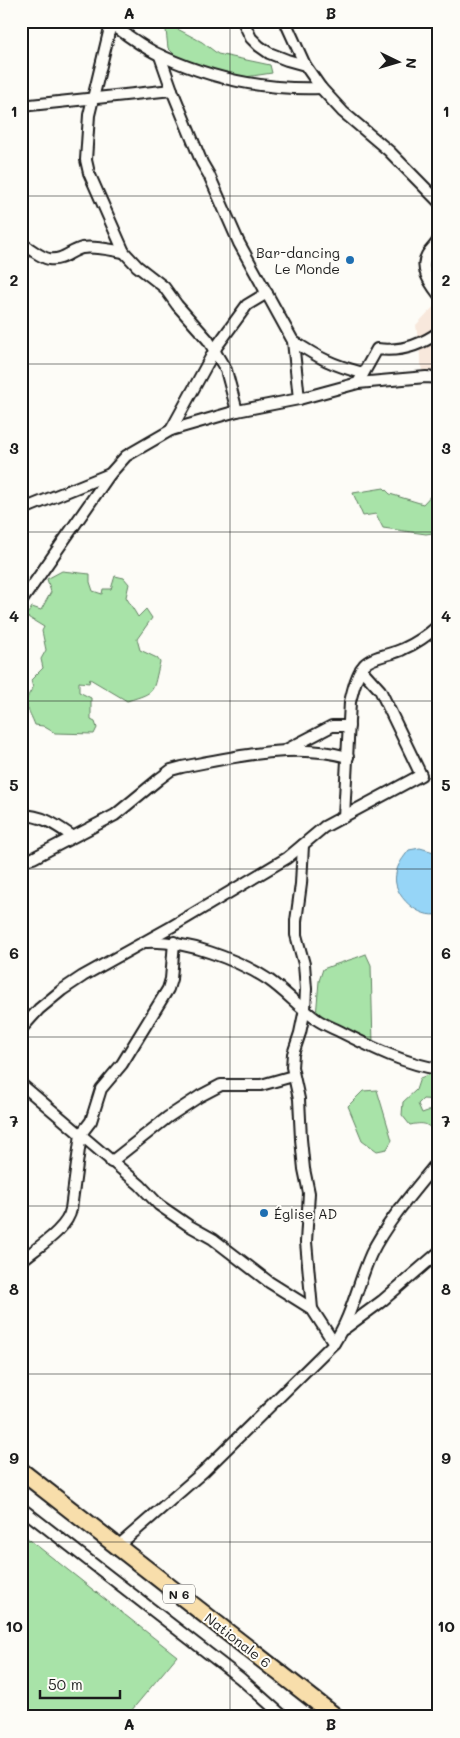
<svg xmlns="http://www.w3.org/2000/svg" width="460" height="1738" font-family="Mali,sans-serif">
<style>
.built{fill:#f8e8dc}
.green{fill:#a8e3a8;stroke:#628062}
.water{fill:#96d5f7;stroke:#658b9f}
.lines{fill:none;stroke-linecap:round;stroke-linejoin:round}
.minor-casing{stroke:#1c1c1c;stroke-width:14}
.primary-casing{stroke:#1c1c1c;stroke-width:20}
.minor{stroke:#fdfcf7;stroke-width:10}
.primary{stroke:#f8deab;stroke-width:16}
.grid{fill:none;stroke:#1c1c1c;stroke-width:1;stroke-opacity:0.55}
.poi-dot{fill:#1f6fb2;stroke:#fdfcf7;stroke-width:2}
.labels{text-anchor:middle;dominant-baseline:central;stroke-width:4;stroke-linejoin:round;paint-order:stroke}
.shield{fill:#fdfcf7;stroke:#605f5e;stroke-width:1}
.shield-label{font-size:12px;font-weight:bold;fill:#1c1c1c}
.poi-label{font-size:14px;fill:#1c1c1c;stroke:#fdfcf7;text-anchor:end}
.street-label{font-size:14px;fill:#1c1c1c;stroke:#fdfcf7}
.neatline{fill:none;stroke:#1c1c1c;stroke-width:2}
.grid-label{font-size:16px;text-anchor:middle;font-weight:bold;fill:#1c1c1c}
</style>
<rect width="100%" height="100%" fill="#fdfcf7"/>
<filter id="ink" filterUnits="userSpaceOnUse"><feTurbulence type="fractalNoise" baseFrequency=".02" numOctaves="2"/><feDisplacementMap in="SourceGraphic" scale="10" xChannelSelector="R" yChannelSelector="G"/><feConvolveMatrix kernelMatrix="1 2 1 2 8 2 1 2 1" color-interpolation-filters="sRGB"/></filter>
<g filter="url(#ink)">
<polygon class="built" points="439,301 439,372 422,371 416,325"/>
<g class="green">
<polygon points="170,25 202,42 218,54 270,65 272,73 239,78 222,76 177,57 168,48 166,30"/>
<polygon points="384,488 390,494 423,504 435,491 439,490 439,532 426,534 383,528 376,514 363,516 353,493"/>
<path d="M62,571l28,3v8l3,9 9,3 1,-5h8l4,-13 9,2 5,6 -3,13 12,20 8,-8 6,9 -15,21 3,11 17,8 3,4c-8,30 -2,30 -33,39l-37,-22 -1,4 -10,-1v10l12,6v22l4,2 2,6 -3,6 -39,-1 -12,-7 -8,-1c-6,-16 -14,-22 -2,-37l-2,-8 12,-12 -2,-9 5,-9 -4,-19 2,-4 -18,-11 6,-9 9,3 10,-18 -4,-13z"/>
<path d="M366,954l5,11 2,79 -57,-28 3,-35 4,-12c14,-6 29,-9 43,-15z"/>
<path d="M430,1074l9,1v25l-16,-1 -5,5 4,9 17,-6v29c-12,-10 -10,-15 -29,-11l-8,-10 1,-13 13,-12 4,-12z"/>
<polygon points="377,1090 392,1140 387,1149 377,1151 362,1140 348,1106 363,1091"/>
<polygon points="21,1533 177,1656 126,1717 21,1717"/>
</g>
<path class="water" d="M420,848l14,4 5,5v57c-19,6 -48,-19 -43,-40 1,-9 7,-16 13,-24z"/>
<g class="lines">
<g class="minor-casing">
<g id="minor">
<polyline points="243,21 251,38 259,46 269,53 287,60 305,65 321,88 343,112 389,151 439,202"/>
<polyline points="285,21 305,65"/>
<path d="M107,22c18,10 35,26 55,34 50,23 105,34 159,32"/>
<polyline points="111,24 89,115 86,160 89,173 124,252 137,266 164,287 177,305 208,340 226,370 237,411"/>
<polyline points="160,56 172,90 202,163 209,175 239,243 293,341 299,399"/>
<polyline points="21,106 172,90"/>
<path d="M439,238c-2,7 -8,10 -12,17 -8,14 4,29 12,40"/>
<path d="M21,244c10,4 18,13 28,15 14,2 21,-8 33,-11 13,-2 29,2 42,4"/>
<path d="M293,341c26,17 39,24 70,32"/>
<path d="M358,383l19,-34c23,3 43,-3 62,-17"/>
<polyline points="171,430 217,346 247,305 267,293"/>
<polyline points="21,510 110,474 126,456 171,430 237,411 299,399 358,383 426,377 439,378"/>
<polyline points="21,602 110,474"/>
<polyline points="286,750 332,726 349,726"/>
<path d="M21,815c21,0 35,10 51,21"/>
<path d="M344,817l6,-115c3,-12 6,-27 14,-37 8,-9 28,-10 39,-16 14,-6 25,-14 36,-24"/>
<polyline points="303,845 301,884 296,921 296,935 304,964 306,989 305,1009 300,1033 293,1054 292,1067 299,1099 301,1139 304,1169 309,1193 306,1242 312,1309 334,1343"/>
<path d="M21,861l12,-3 82,-43 44,-36 12,-9 11,-3c51,-10 115,-25 166,-10"/>
<path d="M147,942c38,-2 90,17 122,38 17,12 30,27 47,39 8,6 18,9 27,14 30,15 62,31 96,36"/>
<polyline points="21,1029 39,1009 62,990 83,976 171,927 287,858 324,827 421,775 380,690 361,669"/>
<polyline points="21,1084 140,1185 159,1205 188,1225 213,1239 269,1282 312,1309"/>
<polyline points="111,1162 168,1117 200,1096 221,1085 261,1085 293,1076"/>
<path d="M21,1261c15,-13 47,-32 50,-52l10,-75 10,-13 10,-32 21,-25 46,-75 3,-10 3,-37"/>
<polyline points="344,1329 382,1301 439,1252"/>
<polyline points="21,1508 240,1678 284,1717"/>
<path d="M118,1546l85,-74 131,-129c18,-27 24,-60 37,-89 16,-33 45,-65 68,-94"/>
</g>
</g>
<g class="primary-casing">
<polyline id="primary" points="21,1471 336,1717"/>
</g>
<use href="#minor" class="minor"/>
<use href="#primary" class="primary"/>
</g>
</g>
<path class="grid" d="M230,21v1696M21,196h418M21,364h418M21,532h418M21,701h418M21,869h418M21,1037h418M21,1206h418M21,1374h418M21,1542h418"/>
<g class="poi-dot">
<circle cx="350" cy="260" r="5"/>
<circle cx="264" cy="1213" r="5"/>
</g>
<g class="labels">
<rect class="shield" x="163" y="1584.5" width="32" height="19" rx="4"/>
<g class="shield-label">
<text x="179" y="1594">N 6</text>
</g>
<g class="poi-label">
<text x="340" y="252">Bar-dancing<tspan x="340" dy="16">Le Monde</tspan></text>
<text x="274" y="1213" text-anchor="start">Église AD</text>
</g>
<g class="street-label">
<text transform="translate(238 1640) rotate(38)">Nationale 6</text>
</g>
</g>
<rect width="460" height="1738" fill="none" stroke="#fdfcf7" stroke-width="55"/>
<g transform="translate(398 62) rotate(95)" stroke="#fdfcf7" stroke-width="4" paint-order="stroke">
<path d="M0-4L9 19L0 12L-9 19Z" fill="#1c1c1c"/>
<text y="-8" font-size="14" font-weight="bold" text-anchor="middle" fill="#1c1c1c">N</text>
</g>
<path d="M40 1690v8h80v-8" fill="none" stroke="#1c1c1c" stroke-width="2.5"/>
<text x="48" y="1690" font-size="15" fill="#1c1c1c" stroke="#fdfcf7" stroke-width="4" paint-order="stroke">50 m</text>
<rect x="28" y="28" width="404" height="1682" class="neatline"/>
<g class="grid-label">
<text x="129" y="19">A</text>
<text x="331" y="19">B</text>
<text x="14" y="117">1</text>
<text x="446" y="117">1</text>
<text x="14" y="286">2</text>
<text x="446" y="286">2</text>
<text x="14" y="454">3</text>
<text x="446" y="454">3</text>
<text x="14" y="622">4</text>
<text x="446" y="622">4</text>
<text x="14" y="791">5</text>
<text x="446" y="791">5</text>
<text x="14" y="959">6</text>
<text x="446" y="959">6</text>
<text x="14" y="1127">7</text>
<text x="446" y="1127">7</text>
<text x="14" y="1295">8</text>
<text x="446" y="1295">8</text>
<text x="14" y="1464">9</text>
<text x="446" y="1464">9</text>
<text x="14" y="1632">10</text>
<text x="446" y="1632">10</text>
<text x="129" y="1730">A</text>
<text x="331" y="1730">B</text>
</g>
</svg>
